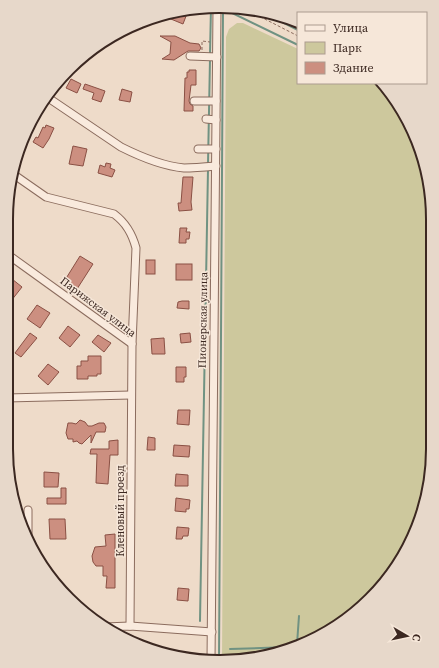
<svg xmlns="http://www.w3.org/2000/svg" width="439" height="668" font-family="'Source Serif 4',serif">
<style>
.green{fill:#cdc89d}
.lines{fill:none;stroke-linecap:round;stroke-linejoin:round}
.stream{stroke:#709282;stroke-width:2}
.building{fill:#cc8f80;stroke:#8a5044}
.minor-casing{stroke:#8b6c5e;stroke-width:9}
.path{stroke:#8b6c5e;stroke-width:1;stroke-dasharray:3 2;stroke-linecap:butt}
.minor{stroke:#f9eadd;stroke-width:7}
.labels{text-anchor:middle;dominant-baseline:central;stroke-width:3;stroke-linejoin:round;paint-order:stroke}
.street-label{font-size:11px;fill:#3c2821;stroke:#f6e7d9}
.rim{fill:none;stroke:#3c2821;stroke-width:2}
</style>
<rect width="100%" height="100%" fill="#eedbc9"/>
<polygon class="green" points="237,23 243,23 298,49 298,83 379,83 411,125 433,206 431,477 411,543 380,589 326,634 261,658 222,660 226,37 229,29"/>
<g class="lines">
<g class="stream">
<polyline points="224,9 298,45"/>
<polyline points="266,14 298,30"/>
<polyline points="210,54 211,7"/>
<polyline points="208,164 210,59"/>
<polyline points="200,621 208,169"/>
<polyline points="297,644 299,616"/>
<polyline points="230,649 290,647"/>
<polyline points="219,661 223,9"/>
</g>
</g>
<g class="building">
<polygon points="188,11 183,24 166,17"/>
<polygon points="160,36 175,36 190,43 199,44 201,48 199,51 188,51 174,60 162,59 170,54 171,42"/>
<polygon points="189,70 196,70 196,85 191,85 189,101 190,104 193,106 193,111 184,111 185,78 187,78 187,72 189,72"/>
<polygon points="71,79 81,84 77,93 66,88"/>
<polygon points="85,84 105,91 101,102 92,99 94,93 83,89"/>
<polygon points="122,89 132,92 130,102 119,100"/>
<polygon points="46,125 54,128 49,139 43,148 33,142 36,137 38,138 43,127 45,128"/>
<polygon points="73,146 87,149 83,166 69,164"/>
<polygon points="106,163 111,164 110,168 115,170 112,177 98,173 100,165 105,167"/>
<polygon points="183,177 193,177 191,202 192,210 179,211 178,203 181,203"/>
<polygon points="180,228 187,228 186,232 190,232 189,239 186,239 186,243 179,243"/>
<polygon points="80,256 93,264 77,289 65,280"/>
<rect x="146" y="260" width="9" height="14"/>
<rect x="176" y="264" width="16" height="16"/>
<polygon points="7,275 22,287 11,301 7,298"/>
<polygon points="182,301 189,301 189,309 177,308 178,302"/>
<polygon points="37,305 50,313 40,328 27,319"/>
<polygon points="68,326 80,335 70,347 59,338"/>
<polygon points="30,333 37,338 21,357 15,353"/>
<polygon points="190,333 191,342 181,343 180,334"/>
<polygon points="98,335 111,343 104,352 92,342"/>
<polygon points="164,338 165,354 152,354 151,339"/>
<polygon points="88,356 101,356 101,374 97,374 97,376 88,376 88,379 77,379 77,366 81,366 81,361 88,361"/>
<polygon points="48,364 59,372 48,385 38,376"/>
<polygon points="176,367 186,367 186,377 184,377 184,382 176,382"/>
<polygon points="178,410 190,410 189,425 177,424"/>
<polygon points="80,420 85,422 88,426 92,426 99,423 104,423 106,427 105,432 96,432 91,443 91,435 82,444 79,443 77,441 73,442 73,439 68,439 66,433 68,423 72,423 76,424"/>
<polygon points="148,437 155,438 155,450 147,450"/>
<polygon points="118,440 118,455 110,455 108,484 96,483 97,454 90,454 91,449 109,449 109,441"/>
<polygon points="174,445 190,446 189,457 173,456"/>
<polygon points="44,472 59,473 58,487 44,487"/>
<polygon points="176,474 188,475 188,486 175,486"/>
<polygon points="61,488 66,488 66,504 47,504 47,498 61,498"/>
<polygon points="176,498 190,500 189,509 186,509 186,512 175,511"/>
<polygon points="49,519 65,519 66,539 50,539"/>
<polygon points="177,527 189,528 188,536 183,536 182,539 176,539"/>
<polygon points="115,534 115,588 106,588 107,576 103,576 103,566 96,566 93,562 92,556 95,547 106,546 105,535"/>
<polygon points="178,588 189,589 188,601 177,600"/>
</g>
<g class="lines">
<g class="minor-casing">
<g id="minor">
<polyline points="190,56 217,57"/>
<path d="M47,97l74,50c20,10 41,19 63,21 10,0 21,-1 32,-2"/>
<polyline points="194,101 216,101"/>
<polyline points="206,119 216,120"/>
<polyline points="198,149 216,149"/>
<path d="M13,174l33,23 68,17c12,9 18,19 22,34l-4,96 -2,282"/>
<polyline points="7,254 132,344"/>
<polyline points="6,398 131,395"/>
<polyline points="28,538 28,510"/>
<polyline points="105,627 130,626 212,632"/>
<polyline points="211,661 217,8"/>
</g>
</g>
<g class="path">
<polyline points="251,12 298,36"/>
<polyline points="202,50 202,41 210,42"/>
</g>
<use href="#minor" class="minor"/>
</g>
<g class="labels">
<g class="street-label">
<text transform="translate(98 307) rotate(37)">Парижская улица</text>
<text transform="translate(203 320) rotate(-89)">Пионерская улица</text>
<text transform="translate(120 511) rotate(-90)">Кленовый проезд</text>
</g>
</g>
<path d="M0 0H439V668H0ZM219 13H220A206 206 0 0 1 426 219V449A206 206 0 0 1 220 655H219A206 206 0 0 1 13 449V219A206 206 0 0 1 219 13Z" fill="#e7d8ca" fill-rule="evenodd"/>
<path class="rim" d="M219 13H220A206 206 0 0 1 426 219V449A206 206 0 0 1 220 655H219A206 206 0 0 1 13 449V219A206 206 0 0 1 219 13Z"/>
<rect x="297" y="12" width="130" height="72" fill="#f6e7d9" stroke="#ac9b8f"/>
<rect x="305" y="25" width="20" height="6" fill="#f9eadd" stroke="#ac9b8f"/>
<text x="333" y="32" font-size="12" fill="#3c2821">Улица</text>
<rect x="305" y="42" width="20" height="12" fill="#cdc89d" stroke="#ac9b8f"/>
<text x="333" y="52" font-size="12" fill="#3c2821">Парк</text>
<rect x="305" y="62" width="20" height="12" fill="#cc8f80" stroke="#ac9b8f"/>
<text x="333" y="72" font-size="12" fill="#3c2821">Здание</text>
<g transform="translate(407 636) rotate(99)" stroke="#f6e7d9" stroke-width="3" paint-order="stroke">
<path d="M0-3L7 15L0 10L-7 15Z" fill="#3c2821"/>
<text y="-6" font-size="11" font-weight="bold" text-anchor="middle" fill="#3c2821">С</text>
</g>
</svg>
